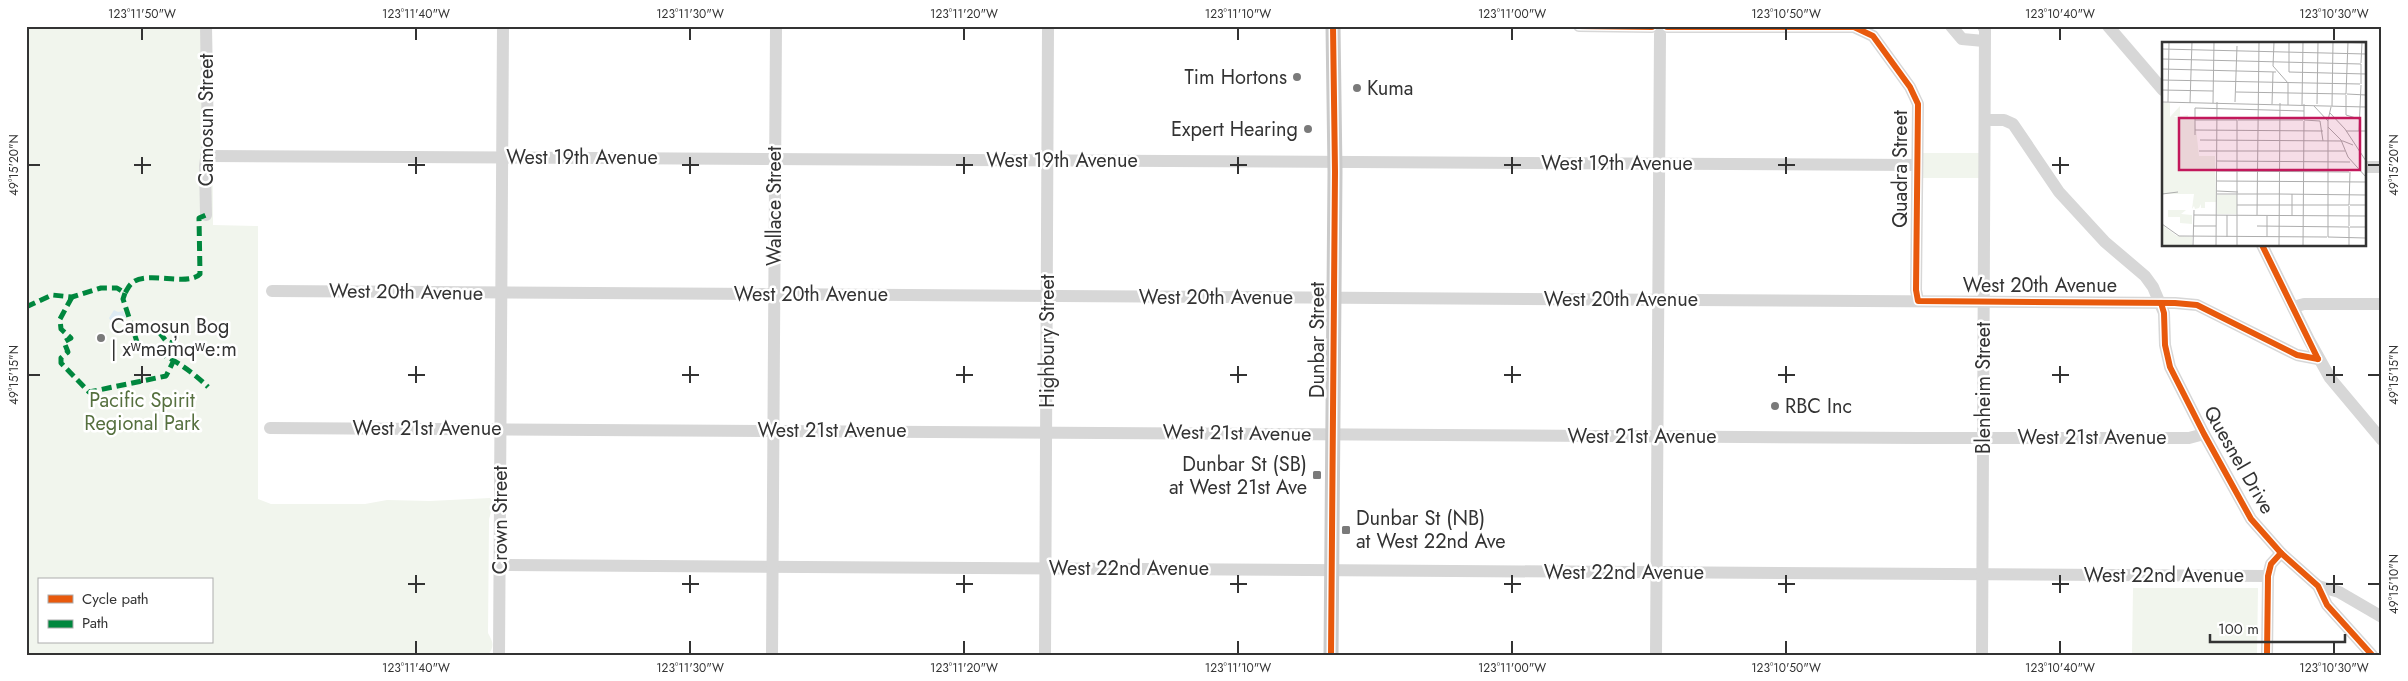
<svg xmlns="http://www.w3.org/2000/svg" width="2408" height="681" font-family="Jost,sans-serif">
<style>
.green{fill:#f1f5ed;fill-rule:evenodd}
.water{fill:#ddebf3}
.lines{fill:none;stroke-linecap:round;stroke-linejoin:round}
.minor{stroke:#d7d7d7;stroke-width:12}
.major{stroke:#cacaca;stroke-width:15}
.quiet{stroke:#00873e;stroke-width:5;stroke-dasharray:10 5;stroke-linecap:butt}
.cycleway-casing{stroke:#fff;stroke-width:9}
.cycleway{stroke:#e8590c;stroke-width:6}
.ticks{fill:none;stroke:#333;stroke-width:2}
.poi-dot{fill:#7a7a7a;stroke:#fff;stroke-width:2}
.labels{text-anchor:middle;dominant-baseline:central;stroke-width:5;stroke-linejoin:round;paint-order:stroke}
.poi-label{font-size:20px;fill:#333;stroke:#fff;text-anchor:start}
.street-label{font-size:20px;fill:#333;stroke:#fff}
.park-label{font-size:20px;fill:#56703f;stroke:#fff}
.inset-road{fill:none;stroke:#adadad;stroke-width:1}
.view{fill:#c2185b;fill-opacity:0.15;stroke:#c2185b;stroke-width:2.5}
.inset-edge{fill:none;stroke:#333;stroke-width:2.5}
.neatline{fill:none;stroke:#333;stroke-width:2}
.ticks-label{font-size:12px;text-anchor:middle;fill:#333}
</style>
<rect width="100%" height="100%" fill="#fff"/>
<g class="green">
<path d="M26,26h186l1,199 45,1v273l13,5h94l22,-4 43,1 60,-3 4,4 -5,17 -1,114c5,9 7,13 0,22h-462zM39,580h172v62h-172z"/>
<rect x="1920" y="153" width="59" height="25"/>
<polygon points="2133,588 2258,588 2257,655 2132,655"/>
</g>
<polygon class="water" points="114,310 118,312 123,311 126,318 117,323 114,327 109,318"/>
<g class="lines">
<g class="minor">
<polyline points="1579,26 1652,27"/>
<polyline points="1951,26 1962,39 1984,41"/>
<polyline points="2108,26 2163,90"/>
<polyline points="1667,27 1854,27 1873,36 1910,87 1918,104 1916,290 1918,301"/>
<polyline points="1985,120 2004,120 2013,124 2059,192 2105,242 2145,276 2153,287 2164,313 2165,345 2170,367 2204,434 2251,519 2281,553 2318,586 2327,605 2372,655"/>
<polyline points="208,156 1917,165"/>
<polyline points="2364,167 2382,167"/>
<polyline points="206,215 205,166 208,144 206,26"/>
<polyline points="2262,245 2309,340 2330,378 2382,440"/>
<polyline points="272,291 2175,303 2197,305 2297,355 2318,359"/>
<polyline points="2293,307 2304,304 2382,304"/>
<polyline points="270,428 1920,438 2189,438 2204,434"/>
<polyline points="500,565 2268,576"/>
<polyline points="2318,586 2339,592 2382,617"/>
<polyline points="499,655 503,26"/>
<polyline points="772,655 776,27"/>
<polyline points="1045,655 1048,26"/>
<polyline points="1656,655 1660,34"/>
<polyline points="1982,655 1985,30 1983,26"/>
<polyline points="2267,655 2268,576 2271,564 2281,553"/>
</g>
<polyline class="major" points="1331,655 1335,172 1333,26"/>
<g class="quiet">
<path d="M125,293l-2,6 15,46c25,7 51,23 70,42"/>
<polyline points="72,297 60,319 61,329 71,338 64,342 68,352 61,358 61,363 89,392 166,376 173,362"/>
<path d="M26,307l26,-12 20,2 29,-9h16l8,5c2,-3 4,-8 7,-10 14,-13 56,4 68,-9l-1,-56 7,-3"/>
<polyline points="159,332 166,341 172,343 172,352 167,356"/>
</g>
<g class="cycleway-casing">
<g id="cycleway">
<polyline points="1579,26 1652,27"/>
<polyline points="1667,27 1854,27 1873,36 1910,87 1918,104 1916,290 1918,301 2175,303 2197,305 2297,355 2318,359"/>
<polyline points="2262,245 2318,359"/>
<polyline points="2161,303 2164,313 2165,345 2170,367 2204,434 2251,519 2281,553 2318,586 2327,605 2372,655"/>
<polyline points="1331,655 1335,172 1333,26"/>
<polyline points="2267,655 2268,576 2271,564 2281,553"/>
</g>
</g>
<use href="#cycleway" class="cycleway"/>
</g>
<path class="ticks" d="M142,28v12M416,28v12M690,28v12M964,28v12M1238,28v12M1512,28v12M1786,28v12M2060,28v12M2334,28v12M142,157v17M416,157v17M690,157v17M964,157v17M1238,157v17M1512,157v17M1786,157v17M2060,157v17M28,165h12M134,165h17M408,165h17M682,165h17M956,165h17M1230,165h17M1504,165h17M1778,165h17M2052,165h17M2368,165h12M142,366v17M416,366v17M690,366v17M964,366v17M1238,366v17M1512,366v17M1786,366v17M2060,366v17M2334,366v17M28,375h12M134,375h17M408,375h17M682,375h17M956,375h17M1230,375h17M1504,375h17M1778,375h17M2052,375h17M2326,375h17M2368,375h12M416,575v18M690,575v18M964,575v18M1238,575v18M1512,575v18M1786,575v18M2060,575v18M2334,575v18M408,584h17M682,584h17M956,584h17M1230,584h17M1504,584h17M1778,584h17M2052,584h17M2326,584h17M2368,584h12M416,641v13M690,641v13M964,641v13M1238,641v13M1512,641v13M1786,641v13M2060,641v13M2334,641v13"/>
<g class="poi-dot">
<circle cx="1297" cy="77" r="5"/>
<circle cx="1357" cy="88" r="5"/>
<circle cx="1308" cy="129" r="5"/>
<circle cx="101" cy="338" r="5"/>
<circle cx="1775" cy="406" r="5"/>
<rect x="1312" y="470" width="10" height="10" rx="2.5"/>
<rect x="1341" y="525" width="10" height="10" rx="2.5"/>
</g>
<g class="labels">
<g class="poi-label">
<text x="1287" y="77" text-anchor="end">Tim Hortons</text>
<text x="1367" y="88">Kuma</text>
<text x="1298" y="129" text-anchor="end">Expert Hearing</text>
<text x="111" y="326">Camosun Bog<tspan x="111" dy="23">| xʷməm̓qʷe:m</tspan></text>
<text x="1785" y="406">RBC Inc</text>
<text x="1307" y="464" text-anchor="end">Dunbar St (SB)<tspan x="1307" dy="23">at West 21st Ave</tspan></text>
<text x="1356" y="518">Dunbar St (NB)<tspan x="1356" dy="23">at West 22nd Ave</tspan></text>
</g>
<g class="street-label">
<text transform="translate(206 120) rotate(-90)">Camosun Street</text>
<text x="582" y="157">West 19th Avenue</text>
<text x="1062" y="160">West 19th Avenue</text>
<text x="1617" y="163">West 19th Avenue</text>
<text transform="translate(1900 169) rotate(-90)">Quadra Street</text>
<text transform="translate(774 206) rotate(-90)">Wallace Street</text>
<text x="2040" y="285">West 20th Avenue</text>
<text transform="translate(406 292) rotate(1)">West 20th Avenue</text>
<text x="811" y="294">West 20th Avenue</text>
<text x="1216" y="297">West 20th Avenue</text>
<text x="1621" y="299">West 20th Avenue</text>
<text transform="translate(1317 340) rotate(-90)">Dunbar Street</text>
<text transform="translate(1047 341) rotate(-90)">Highbury Street</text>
<text transform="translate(1983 388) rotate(-90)">Blenheim Street</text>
<text x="427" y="428">West 21st Avenue</text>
<text x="832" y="430">West 21st Avenue</text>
<text transform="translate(1237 433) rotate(1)">West 21st Avenue</text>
<text x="1642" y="436">West 21st Avenue</text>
<text x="2092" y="437">West 21st Avenue</text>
<text transform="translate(2239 460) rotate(60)">Quesnel Drive</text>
<text transform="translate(500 520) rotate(-90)">Crown Street</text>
<text x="1129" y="568">West 22nd Avenue</text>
<text x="1624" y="572">West 22nd Avenue</text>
<text x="2164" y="575">West 22nd Avenue</text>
</g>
<g class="park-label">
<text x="142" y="400">Pacific Spirit<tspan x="142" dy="23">Regional Park</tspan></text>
</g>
</g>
<g transform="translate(2162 42)">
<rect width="204" height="204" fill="#fff"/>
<path d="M0,61h8v14l10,-11v10h-6l1,1 13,-2v3l7,1 4,37h16l1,46h-11v6h-4v-4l-2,4 -4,1 -1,-3 -2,3 2,-15h-32zM55,153h20v19h-20zM6,168h18l-5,4 11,1v9l-12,-1v-6h-12zM0,183l15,11 15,1v9h-30z" fill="#f1f5ed"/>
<path class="inset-road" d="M112,0l-1,24 15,17v22M127,0v30l77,2M162,0l42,1M0,7l204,5M0,17l199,5M199,21l1,-21M0,27l114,3M0,38l198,4M199,42v-20M0,48l51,1M74,50l110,2M184,52l2,-52M185,52l19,1M184,53v20l13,4M0,60l204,5M6,60l1,-60M73,60l2,-56M28,61l2,-61M51,61l1,-61M110,62l1,-32M155,62l1,-62M140,63l1,-63M152,64l14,15M170,64l1,-64M33,66l109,3M168,71l15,16 21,32M33,78h42M76,78h65M142,78l16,1 3,20M142,78v-16M166,85l13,13 7,17 18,20M33,88l128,1M184,89h20M197,89l2,-46M33,93v-27M38,98l143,1 10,4M37,109h146M55,119l133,1M55,129l132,1M55,139l149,1M55,149l21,1M0,152l16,-2M55,152h62M117,152l87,1M75,163h112M187,163l1,-33M188,163h16M32,173l172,1M95,173l2,-173M130,174v-22M0,182l17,12 148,1M31,184h23M95,184l92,1M187,184v-20M188,185h16M65,195v-22M105,195v-21M166,195v-117l3,-13M166,195l38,1M31,204l1,-36M54,204l1,-144M75,204v-126M117,204l1,-143M141,204l1,-125M187,204v-19"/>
<path class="view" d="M17,76h181v52h-181z"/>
<rect width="204" height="204" class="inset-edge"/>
</g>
<rect width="2408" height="681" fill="none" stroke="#ffffff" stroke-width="55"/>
<rect x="38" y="578" width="175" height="65" fill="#ffffff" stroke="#adadad"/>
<rect x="48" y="595" width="25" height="8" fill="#e8590c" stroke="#adadad"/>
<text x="82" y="604" font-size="15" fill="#333333">Cycle path</text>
<rect x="48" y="620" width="25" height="8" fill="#00873e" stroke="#adadad"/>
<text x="82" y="628" font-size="15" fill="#333333">Path</text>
<path d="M2210 634v8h135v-8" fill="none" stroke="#333333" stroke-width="2.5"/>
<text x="2218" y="634" font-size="15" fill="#333333" stroke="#ffffff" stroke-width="4" paint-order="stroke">100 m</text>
<rect x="28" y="28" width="2352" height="626" class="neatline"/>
<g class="ticks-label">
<text x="142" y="18">123°11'50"W</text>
<text x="416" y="18">123°11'40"W</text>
<text x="690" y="18">123°11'30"W</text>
<text x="964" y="18">123°11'20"W</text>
<text x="1238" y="18">123°11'10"W</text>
<text x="1512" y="18">123°11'00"W</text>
<text x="1786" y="18">123°10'50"W</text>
<text x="2060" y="18">123°10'40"W</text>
<text x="2334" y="18">123°10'30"W</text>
<text transform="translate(14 165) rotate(-90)" y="4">49°15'20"N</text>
<text transform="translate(2394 165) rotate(-90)" y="4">49°15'20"N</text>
<text transform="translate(14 375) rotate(-90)" y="4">49°15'15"N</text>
<text transform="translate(2394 375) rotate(-90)" y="4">49°15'15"N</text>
<text transform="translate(2394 584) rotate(-90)" y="4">49°15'10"N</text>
<text x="416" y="672">123°11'40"W</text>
<text x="690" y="672">123°11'30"W</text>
<text x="964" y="672">123°11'20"W</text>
<text x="1238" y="672">123°11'10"W</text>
<text x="1512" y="672">123°11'00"W</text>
<text x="1786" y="672">123°10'50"W</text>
<text x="2060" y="672">123°10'40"W</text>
<text x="2334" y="672">123°10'30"W</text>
</g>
</svg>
